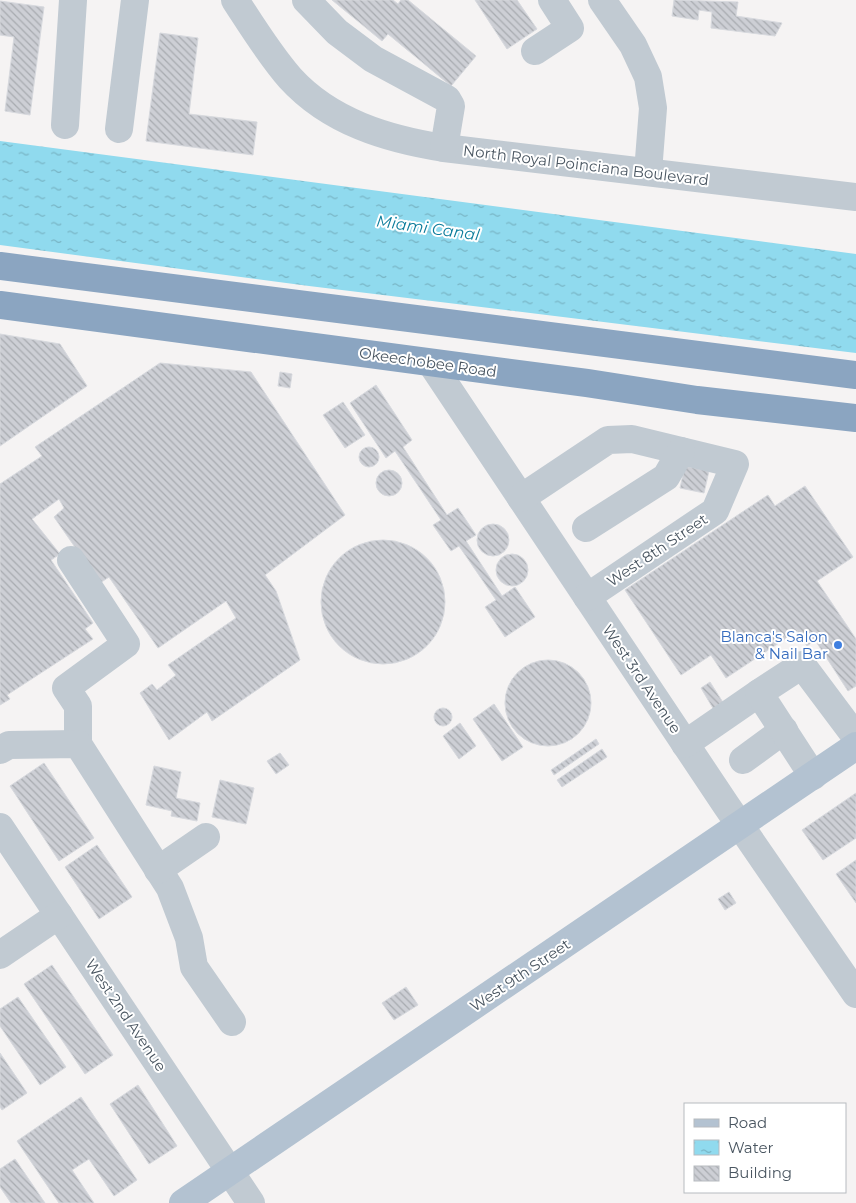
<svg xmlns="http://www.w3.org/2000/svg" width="856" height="1203" font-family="Montserrat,sans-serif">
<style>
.water{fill:url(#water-ripples)}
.building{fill:url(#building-back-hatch);stroke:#d7d9de}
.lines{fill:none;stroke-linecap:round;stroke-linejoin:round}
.minor{stroke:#c1cad2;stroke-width:28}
.major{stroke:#b3c2d1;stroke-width:28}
.highway{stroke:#8ba5c1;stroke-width:28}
.shop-dot{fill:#3f7fe0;stroke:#fff;stroke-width:2}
.labels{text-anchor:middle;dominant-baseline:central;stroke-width:4;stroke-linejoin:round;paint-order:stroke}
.street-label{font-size:15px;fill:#4a5661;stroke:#fff}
.shop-label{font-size:15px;fill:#366cbe;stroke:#fff;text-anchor:end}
.water-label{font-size:16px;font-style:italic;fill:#0c7c9b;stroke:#fff}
</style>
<defs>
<pattern id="water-ripples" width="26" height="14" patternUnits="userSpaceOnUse" patternTransform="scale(1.25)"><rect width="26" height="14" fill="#90daee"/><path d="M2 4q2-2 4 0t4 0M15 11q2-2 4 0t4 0" fill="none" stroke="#78b4c4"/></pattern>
<pattern id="building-back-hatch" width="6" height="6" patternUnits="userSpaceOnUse" patternTransform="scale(1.25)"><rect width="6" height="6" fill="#cdcfd5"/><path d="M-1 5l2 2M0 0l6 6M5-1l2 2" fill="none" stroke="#a8abb0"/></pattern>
</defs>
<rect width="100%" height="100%" fill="#f5f3f3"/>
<polygon class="water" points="0,141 856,254 856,353 309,286 0,245"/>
<g class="building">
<polygon points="332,0 393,0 398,4 401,0 408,0 476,56 451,86 388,34 382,41"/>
<polygon points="475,0 517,0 537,29 507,49"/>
<polygon points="674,0 738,2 736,16 782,23 775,36 711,28 712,12 699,10 698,20 672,16"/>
<polygon points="0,1 44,7 30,115 5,111 14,37 0,35"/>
<polygon points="160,33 198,38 189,114 257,122 253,155 146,141"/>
<polygon points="0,334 60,344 87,386 0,446"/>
<polygon points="160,363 251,372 345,515 265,575 276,591 300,660 212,721 207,712 169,740 140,693 152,684 157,690 176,675 168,665 236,618 226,601 158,648 109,577 100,583 54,517 64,508 59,499 32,519 60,554 51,560 93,623 85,629 93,639 7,695 10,699 0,705 0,484 42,456 35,447"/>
<polygon points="280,372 292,374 290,388 278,386"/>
<polygon points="376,385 412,440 403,447 447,515 458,508 476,535 466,541 502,596 515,587 535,617 505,637 485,607 496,600 459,546 451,551 433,525 441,520 395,451 386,458 350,403"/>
<polygon points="343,402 365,435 345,448 323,415"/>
<circle cx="369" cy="457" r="10"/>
<polygon points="685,466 709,471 704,493 680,488"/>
<circle cx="389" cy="483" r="13"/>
<polygon points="805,486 853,557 817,581 856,639 856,686 848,691 815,640 807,646 797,631 726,678 711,655 681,675 625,590 768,495 775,506"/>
<circle cx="493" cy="540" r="16"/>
<circle cx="383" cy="602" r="62"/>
<circle cx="512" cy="570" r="16"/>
<circle cx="548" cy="703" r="43"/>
<polygon points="710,682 724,704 714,710 701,688"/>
<polygon points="494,704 523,747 502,761 473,719"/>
<circle cx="443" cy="717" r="9"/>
<polygon points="460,723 476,746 459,759 443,736"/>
<polygon points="596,739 599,744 554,775 551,770"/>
<polygon points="602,749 607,757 562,787 557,780"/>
<polygon points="280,753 289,765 276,774 267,761"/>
<polygon points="44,763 94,838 59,861 10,786"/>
<polygon points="154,766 181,772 176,798 200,803 197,821 171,816 172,811 146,805"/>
<polygon points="220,780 254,788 246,824 212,817"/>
<polygon points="856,793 856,838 823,860 802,830"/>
<polygon points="97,845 132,897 99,919 65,867"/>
<polygon points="856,860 856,903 836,874"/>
<polygon points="729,892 736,903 725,910 718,899"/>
<polygon points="52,965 113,1055 85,1074 24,984"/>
<polygon points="406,987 418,1005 394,1020 382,1003"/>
<polygon points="18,997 66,1067 40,1085 0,1026 0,1009"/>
<polygon points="0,1053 27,1093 2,1110 0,1107"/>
<polygon points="138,1085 177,1146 149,1164 110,1104"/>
<polygon points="81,1097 137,1180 114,1196 89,1159 72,1170 94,1203 59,1203 17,1141"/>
<polygon points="15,1159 45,1203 11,1203 0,1187 0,1169"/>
</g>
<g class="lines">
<g class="minor">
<path d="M235,0c17,26 34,54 55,78 40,44 97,61 154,70l412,49"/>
<polyline points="306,0 337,32 373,59 447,99 451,106 444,148"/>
<polyline points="602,0 633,45 648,77 653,108 648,172"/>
<polyline points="535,51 570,28 552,0"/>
<polyline points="65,125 73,0"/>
<polyline points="119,129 135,0"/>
<polyline points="431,363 726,805 856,994"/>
<polyline points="521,498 608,440 632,439 735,464 715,511 587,597"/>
<polyline points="586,528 666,477 681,451"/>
<polyline points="71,560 126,644 66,688 78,706 78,744"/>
<polyline points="685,744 759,693"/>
<polyline points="0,750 9,745 78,744 170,888 189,938 194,967 232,1022"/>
<polyline points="743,760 784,730"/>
<polyline points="813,776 759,693 802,665 856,737"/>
<polyline points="0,827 251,1203"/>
<polyline points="158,870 206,837"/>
<polyline points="0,955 59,915"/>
</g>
<polyline class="major" points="183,1203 856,746"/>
<g class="highway">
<polyline points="0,266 856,375"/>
<polyline points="0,305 587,383 697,400 856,418"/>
</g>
</g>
<circle class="shop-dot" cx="838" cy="645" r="5"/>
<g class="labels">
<g class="street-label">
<text transform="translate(586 165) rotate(7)">North Royal Poinciana Boulevard</text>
<text transform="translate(428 362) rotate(8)">Okeechobee Road</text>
<text transform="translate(657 550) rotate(-34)">West 8th Street</text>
<text transform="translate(642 679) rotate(56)">West 3rd Avenue</text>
<text transform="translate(520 975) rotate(-34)">West 9th Street</text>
<text transform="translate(126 1015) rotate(56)">West 2nd Avenue</text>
</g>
<g class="shop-label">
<text x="828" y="636">Blanca's Salon<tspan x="828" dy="17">&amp; Nail Bar</tspan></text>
</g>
<g class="water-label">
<text transform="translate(428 228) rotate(8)">Miami Canal</text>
</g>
</g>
<rect x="684" y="1103" width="162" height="90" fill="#ffffff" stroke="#b7bbc0"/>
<rect x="694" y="1119" width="25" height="8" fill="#b3c2d1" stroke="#b7bbc0"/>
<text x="728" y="1128" font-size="15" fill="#4a5661">Road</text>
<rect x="694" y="1140" width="25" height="15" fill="url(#water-ripples)" stroke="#b7bbc0"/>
<text x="728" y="1153" font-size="15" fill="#4a5661">Water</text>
<rect x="694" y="1166" width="25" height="15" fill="url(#building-back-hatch)" stroke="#b7bbc0"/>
<text x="728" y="1178" font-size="15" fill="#4a5661">Building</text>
</svg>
